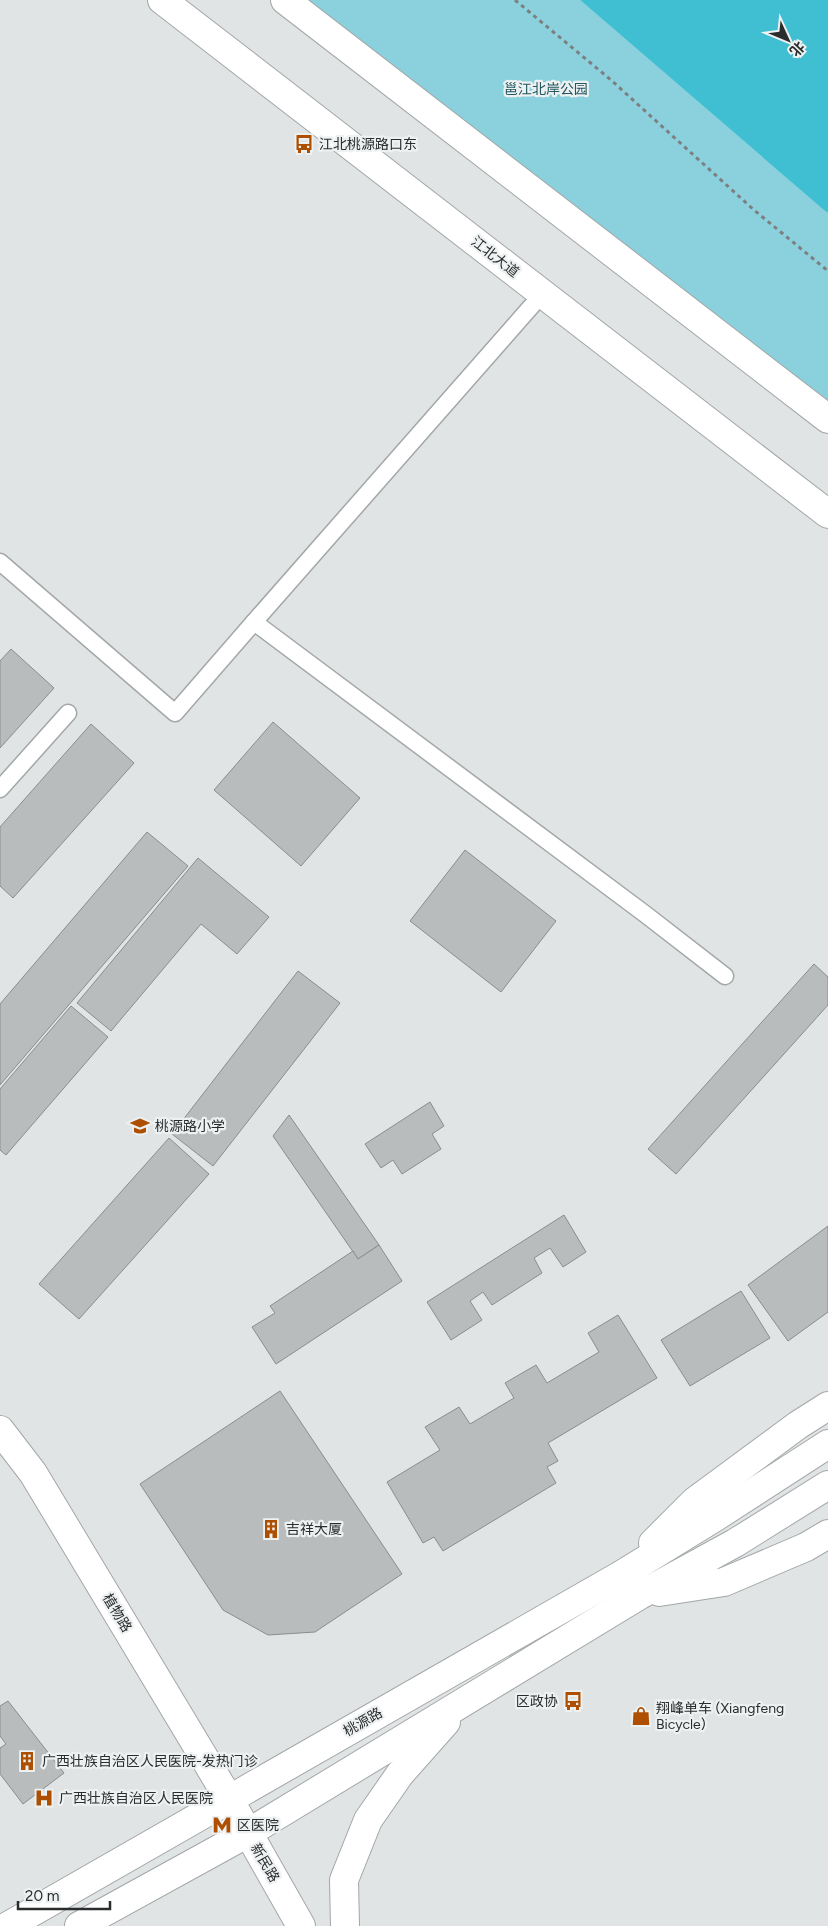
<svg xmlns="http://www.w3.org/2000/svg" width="828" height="1926" font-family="Figtree,'Noto Sans SC',sans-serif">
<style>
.green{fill:#8bd0dd}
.water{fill:#40bed2}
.building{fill:#b8bcbd;stroke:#898d8d}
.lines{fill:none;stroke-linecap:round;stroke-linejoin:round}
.lane-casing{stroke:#a3a7a8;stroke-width:19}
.secondary-casing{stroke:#a3a7a8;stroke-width:30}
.primary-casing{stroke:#a3a7a8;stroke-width:30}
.path{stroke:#7d8081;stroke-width:3;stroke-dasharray:4 4;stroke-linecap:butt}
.lane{stroke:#fff;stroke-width:16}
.secondary{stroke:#fff;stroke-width:28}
.primary{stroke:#fff;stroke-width:28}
.labels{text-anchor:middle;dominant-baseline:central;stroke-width:4.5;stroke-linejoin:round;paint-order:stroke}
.park-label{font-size:14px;fill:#245860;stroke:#edf1f2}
.poi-label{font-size:14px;fill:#2b2c2d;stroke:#edf1f2;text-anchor:start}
.street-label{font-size:14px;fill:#2b2c2d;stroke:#edf1f2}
</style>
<rect width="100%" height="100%" fill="#e0e4e5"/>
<polygon class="green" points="285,0 580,0 828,213 828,419"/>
<polygon class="water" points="580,0 828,0 828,213 824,210"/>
<g class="building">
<polygon points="11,649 54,688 0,748 0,661"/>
<polygon points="273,722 360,798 301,866 214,790"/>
<polygon points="91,724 134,763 13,898 0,886 0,827"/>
<polygon points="147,832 188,866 0,1085 0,1004"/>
<polygon points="465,850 556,921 501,992 410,921"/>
<polygon points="198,858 269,917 237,954 201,924 111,1031 77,1003"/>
<polygon points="814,964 828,977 828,1005 676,1174 648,1149"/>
<polygon points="298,971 340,1003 213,1166 172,1134"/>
<polygon points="71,1006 108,1037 6,1155 0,1150 0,1089"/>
<polygon points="430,1102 444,1126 432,1134 441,1149 402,1174 393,1160 381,1168 365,1144"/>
<polygon points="289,1115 379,1245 358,1259 273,1136"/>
<polygon points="169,1138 209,1174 79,1319 39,1284"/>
<polygon points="564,1215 586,1252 563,1267 550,1248 534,1258 542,1273 492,1305 483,1292 470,1301 482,1320 451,1340 427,1302"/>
<polygon points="828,1226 828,1312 788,1341 748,1285"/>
<polygon points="379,1245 402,1281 276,1364 252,1327 275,1313 270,1306 353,1251 358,1259"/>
<polygon points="741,1291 770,1338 690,1386 661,1340"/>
<polygon points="618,1315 657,1378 548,1443 558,1461 547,1467 556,1483 443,1551 434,1537 423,1543 387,1482 440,1450 425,1427 459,1407 470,1424 514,1398 505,1383 536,1365 547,1383 599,1352 588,1333"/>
<polygon points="280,1391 402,1574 315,1632 268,1635 223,1610 140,1484"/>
<polygon points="8,1701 64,1773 23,1804 0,1774 0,1748 6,1744 0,1736 0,1706"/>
</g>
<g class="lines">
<g class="lane-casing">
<g id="lane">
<polyline points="543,293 254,622 645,914 725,976"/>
<polyline points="0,562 175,713 254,622"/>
<polyline points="0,789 68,713"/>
</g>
</g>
<g class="secondary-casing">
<polyline id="secondary" points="0,1430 33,1473 229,1799 301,1926"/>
</g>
<g class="primary-casing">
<g id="primary">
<polyline points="162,0 828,514"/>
<polyline points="285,0 828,419"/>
<polyline points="653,1543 695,1501 798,1425 828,1406"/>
<polyline points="659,1592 724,1582 806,1547 828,1534"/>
<polyline points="8,1926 621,1575 717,1516 828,1444"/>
<polyline points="79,1926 248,1833 640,1595 735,1543 828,1485"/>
<polyline points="345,1926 344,1880 368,1820 400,1774 446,1722"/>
</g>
</g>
<polyline class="path" points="515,0 611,80 754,210 828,271"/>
<use href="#lane" class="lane"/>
<use href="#secondary" class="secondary"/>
<use href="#primary" class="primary"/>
</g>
<defs>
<g id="bus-bare" transform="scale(1.5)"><path d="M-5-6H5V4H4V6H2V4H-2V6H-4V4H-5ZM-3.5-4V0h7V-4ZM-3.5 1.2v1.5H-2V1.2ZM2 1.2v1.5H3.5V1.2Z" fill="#ae4f00" stroke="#edf1f2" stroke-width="2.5" paint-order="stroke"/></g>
<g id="school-bare" transform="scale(1.5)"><path d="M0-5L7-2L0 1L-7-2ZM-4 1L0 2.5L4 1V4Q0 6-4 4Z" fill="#ae4f00" stroke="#edf1f2" stroke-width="2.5" paint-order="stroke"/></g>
<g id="building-bare" transform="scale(1.5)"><path d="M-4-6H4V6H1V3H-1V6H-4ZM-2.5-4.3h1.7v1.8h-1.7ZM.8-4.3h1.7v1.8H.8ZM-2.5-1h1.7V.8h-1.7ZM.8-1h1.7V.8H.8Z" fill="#ae4f00" stroke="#edf1f2" stroke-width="2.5" paint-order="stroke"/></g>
<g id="shop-bare" transform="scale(1.5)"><path d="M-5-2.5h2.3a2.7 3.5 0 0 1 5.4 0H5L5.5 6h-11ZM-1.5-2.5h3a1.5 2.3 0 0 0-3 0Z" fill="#ae4f00" stroke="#edf1f2" stroke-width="2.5" paint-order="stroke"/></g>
<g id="hospital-bare" transform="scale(1.5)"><path d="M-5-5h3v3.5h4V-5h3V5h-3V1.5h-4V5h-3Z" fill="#ae4f00" stroke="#edf1f2" stroke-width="2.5" paint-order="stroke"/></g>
<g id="metro-bare" transform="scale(1.5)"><path d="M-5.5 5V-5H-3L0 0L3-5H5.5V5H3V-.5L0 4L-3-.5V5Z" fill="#ae4f00" stroke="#edf1f2" stroke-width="2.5" paint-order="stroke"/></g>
</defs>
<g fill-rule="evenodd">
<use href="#bus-bare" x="304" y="144"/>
<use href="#school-bare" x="140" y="1126"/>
<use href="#building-bare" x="271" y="1529"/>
<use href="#bus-bare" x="573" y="1701"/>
<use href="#shop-bare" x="641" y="1716"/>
<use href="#building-bare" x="27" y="1761"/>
<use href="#hospital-bare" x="44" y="1798"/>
<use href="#metro-bare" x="222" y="1825"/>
</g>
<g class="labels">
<g class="park-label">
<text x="546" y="89">邕江北岸公园</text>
</g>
<g class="poi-label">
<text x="319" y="144">江北桃源路口东</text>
<text x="155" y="1126">桃源路小学</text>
<text x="286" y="1529">吉祥大厦</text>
<text x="558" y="1701" text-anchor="end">区政协</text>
<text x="656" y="1708">翔峰单车 (Xiangfeng<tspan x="656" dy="16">Bicycle)</tspan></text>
<text x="42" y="1761">广西壮族自治区人民医院-发热门诊</text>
<text x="59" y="1798">广西壮族自治区人民医院</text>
<text x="237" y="1825">区医院</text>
</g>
<g class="street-label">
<text transform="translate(495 257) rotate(38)">江北大道</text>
<text transform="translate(117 1613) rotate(59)">植物路</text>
<text transform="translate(363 1722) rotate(-30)">桃源路</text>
<text transform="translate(265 1863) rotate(60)">新民路</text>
</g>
</g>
<g transform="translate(788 40) rotate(134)" stroke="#edf1f2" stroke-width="4" paint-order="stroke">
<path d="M0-4L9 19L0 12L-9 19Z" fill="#2b2c2d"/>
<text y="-8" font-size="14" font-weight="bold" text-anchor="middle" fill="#2b2c2d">北</text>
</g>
<path d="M18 1901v8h92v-8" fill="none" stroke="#2b2c2d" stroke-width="2.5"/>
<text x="25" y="1901" font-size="15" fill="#2b2c2d" stroke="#edf1f2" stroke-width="4" paint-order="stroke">20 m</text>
</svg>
